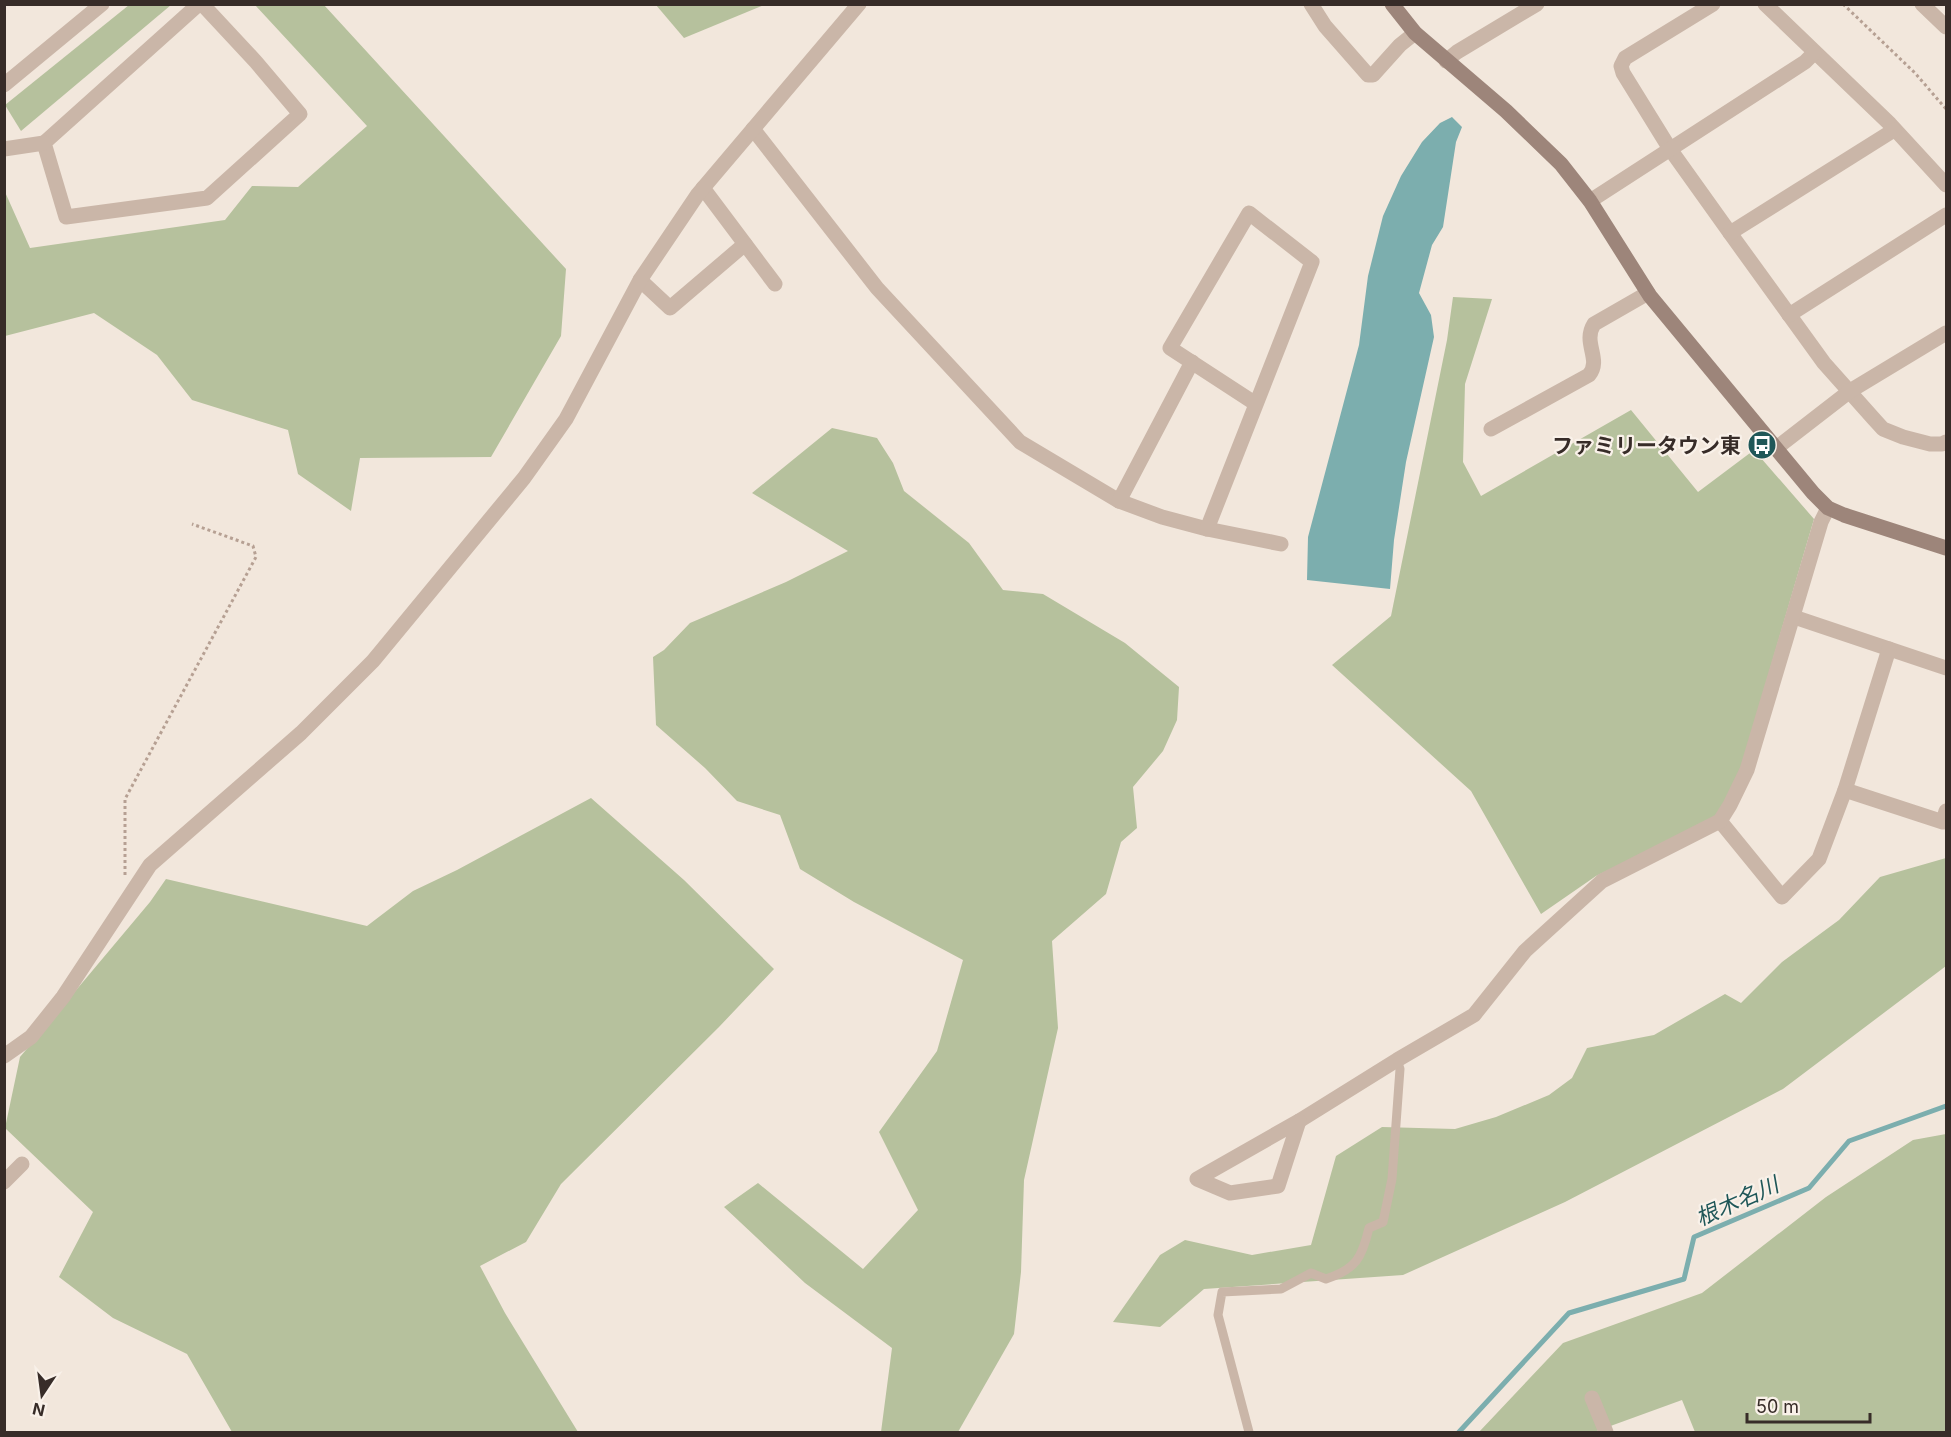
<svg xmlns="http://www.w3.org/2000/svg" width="1951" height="1437" font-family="Inter,'Noto Sans JP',sans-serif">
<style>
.green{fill:#b6c19d}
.water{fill:#7caeae}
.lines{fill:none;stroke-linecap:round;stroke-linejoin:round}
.stream{stroke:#7caeae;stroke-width:5}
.path{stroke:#b6a093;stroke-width:3;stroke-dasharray:3 3;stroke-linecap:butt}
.lane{stroke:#cab6a8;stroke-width:9}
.street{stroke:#cab6a8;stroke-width:15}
.secondary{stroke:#9d857a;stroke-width:15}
.labels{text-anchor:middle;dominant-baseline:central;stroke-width:4.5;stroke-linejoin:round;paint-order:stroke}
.poi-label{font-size:21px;font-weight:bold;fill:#372c28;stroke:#f9f1e9;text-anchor:end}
.water-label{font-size:22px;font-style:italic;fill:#1f5758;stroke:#f9f1e9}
</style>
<rect width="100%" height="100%" fill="#f2e7dc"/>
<g class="green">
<polygon points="129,5 171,5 21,131 5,105"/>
<polygon points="255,5 324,5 566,269 561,336 491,457 360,458 351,511 298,474 288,430 192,400 157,355 94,313 5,336 5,192 30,248 225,220 252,186 298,187 367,126"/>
<polygon points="656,5 764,5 684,38"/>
<polygon points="1453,297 1492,299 1465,384 1463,462 1481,496 1631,410 1698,492 1754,450 1814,519 1741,768 1716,819 1596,876 1541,914 1471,791 1332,665 1391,616 1447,340"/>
<polygon points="832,428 877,438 893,463 904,491 969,543 1003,590 1043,594 1125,643 1179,687 1177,720 1163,751 1133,787 1137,828 1121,842 1106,894 1052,941 1058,1028 1024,1180 1021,1272 1014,1334 958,1432 881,1432 892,1348 805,1283 724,1207 758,1183 863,1269 918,1210 879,1132 937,1051 963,960 854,902 800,869 780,815 737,801 705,768 656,725 653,657 664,650 690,623 786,582 848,551 752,493"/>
<polygon points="591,798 684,880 774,969 719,1027 561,1184 526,1242 480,1266 505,1313 578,1432 232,1432 187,1354 113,1318 59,1277 93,1212 5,1128 20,1057 150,902 166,879 367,926 413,891 457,870"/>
<polygon points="1946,858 1946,966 1783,1089 1565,1202 1403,1275 1204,1289 1160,1327 1113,1322 1160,1255 1185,1240 1252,1255 1311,1245 1336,1156 1382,1127 1455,1129 1496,1117 1549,1095 1572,1078 1587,1048 1654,1035 1725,994 1741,1003 1782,962 1839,920 1880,877"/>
<polygon points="1946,1134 1946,1432 1695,1432 1682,1400 1594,1432 1479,1432 1563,1343 1702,1293 1826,1197 1913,1140"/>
</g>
<polygon class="water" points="1452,117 1462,127 1456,142 1443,227 1432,245 1419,293 1431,315 1434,337 1406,462 1394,540 1390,589 1307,580 1308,537 1359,345 1368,276 1383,216 1401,176 1422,142 1440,123"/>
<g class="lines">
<polyline class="stream" points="1459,1432 1569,1313 1684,1279 1694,1237 1809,1188 1849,1141 1946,1106"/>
<g class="path">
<polyline points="1843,4 1915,73 1946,109"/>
<polyline points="125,875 125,799 256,557 253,546 192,524"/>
</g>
<path class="lane" d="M1249,1432l-31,-117 4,-23 59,-3 30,-16 15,6c30,-10 36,-21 43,-51l14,-6 9,-43 8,-110 -3,-9"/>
<g class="street">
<polyline points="199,4 44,143 66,217 207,198 300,114 256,62 202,4"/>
<polyline points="1311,4 1325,26 1368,75 1373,75 1400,45 1415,33"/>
<polyline points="1713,4 1625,58 1621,66 1623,73 1670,149 1730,233 1824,363 1873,418 1883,429 1903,437 1930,444 1942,444 1946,442"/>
<polyline points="1765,4 1890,124 1946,185"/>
<polyline points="1922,4 1946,27"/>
<polyline points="1446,61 1457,52 1537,4"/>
<polyline points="4,85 102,4"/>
<polyline points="753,129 877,288 1020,442 1119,501 1162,517 1207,529 1281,544"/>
<polyline points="4,149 44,143"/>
<polyline points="703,188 775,284"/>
<polyline points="1590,201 1805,62 1814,53"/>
<polyline points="1730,233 1894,130"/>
<polyline points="640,280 670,308 745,244"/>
<polyline points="1789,315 1946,215"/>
<path d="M1491,429l98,-54c13,-16 -7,-32 5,-51l54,-31"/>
<polyline points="1775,449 1850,391 1946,333"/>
<polyline points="1119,501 1192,362"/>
<polyline points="1207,529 1312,262 1249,213 1170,348 1256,404"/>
<polyline points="1794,617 1946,668"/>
<polyline points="1845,790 1943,822 1946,811"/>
<polyline points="1720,821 1782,897 1819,859 1845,790 1889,649"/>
<polyline points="4,1056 31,1037 63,997 150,865 301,733 373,661 524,478 566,419 640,280 698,194 859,4"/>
<polyline points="1299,1121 1397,1060 1474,1015 1525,951 1602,881 1720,821 1730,805 1747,770 1821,522 1828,508"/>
<polygon points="1299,1121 1278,1186 1230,1193 1197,1179"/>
<polyline points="4,1182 22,1164"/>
<polyline points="1592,1398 1606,1432"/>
</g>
<polyline class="secondary" points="1392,4 1415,33 1506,111 1561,164 1590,201 1650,296 1813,493 1828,508 1844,515 1946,548"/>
</g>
<defs>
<g id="bus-disc" transform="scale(1.5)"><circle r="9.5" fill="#1f5758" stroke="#f9f1e9"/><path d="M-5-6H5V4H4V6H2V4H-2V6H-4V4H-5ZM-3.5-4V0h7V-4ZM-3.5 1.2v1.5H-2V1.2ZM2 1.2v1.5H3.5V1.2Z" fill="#fff"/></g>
</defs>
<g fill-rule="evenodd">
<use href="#bus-disc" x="1762" y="445"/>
</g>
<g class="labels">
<g class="poi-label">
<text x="1741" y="445">ファミリータウン東</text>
</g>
<g class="water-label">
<text transform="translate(1737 1201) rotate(-24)">根木名川</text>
</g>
</g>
<rect width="1951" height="1437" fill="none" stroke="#372c28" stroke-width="12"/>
<g transform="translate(42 1395) rotate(193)" stroke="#f9f1e9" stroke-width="4.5" paint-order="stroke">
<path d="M0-4.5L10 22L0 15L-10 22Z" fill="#372c28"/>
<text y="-9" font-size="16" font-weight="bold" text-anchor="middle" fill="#372c28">N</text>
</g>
<path d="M1747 1413v9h123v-9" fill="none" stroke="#372c28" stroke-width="3"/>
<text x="1756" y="1413" font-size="18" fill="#372c28" stroke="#f9f1e9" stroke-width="4.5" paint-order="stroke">50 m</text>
</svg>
